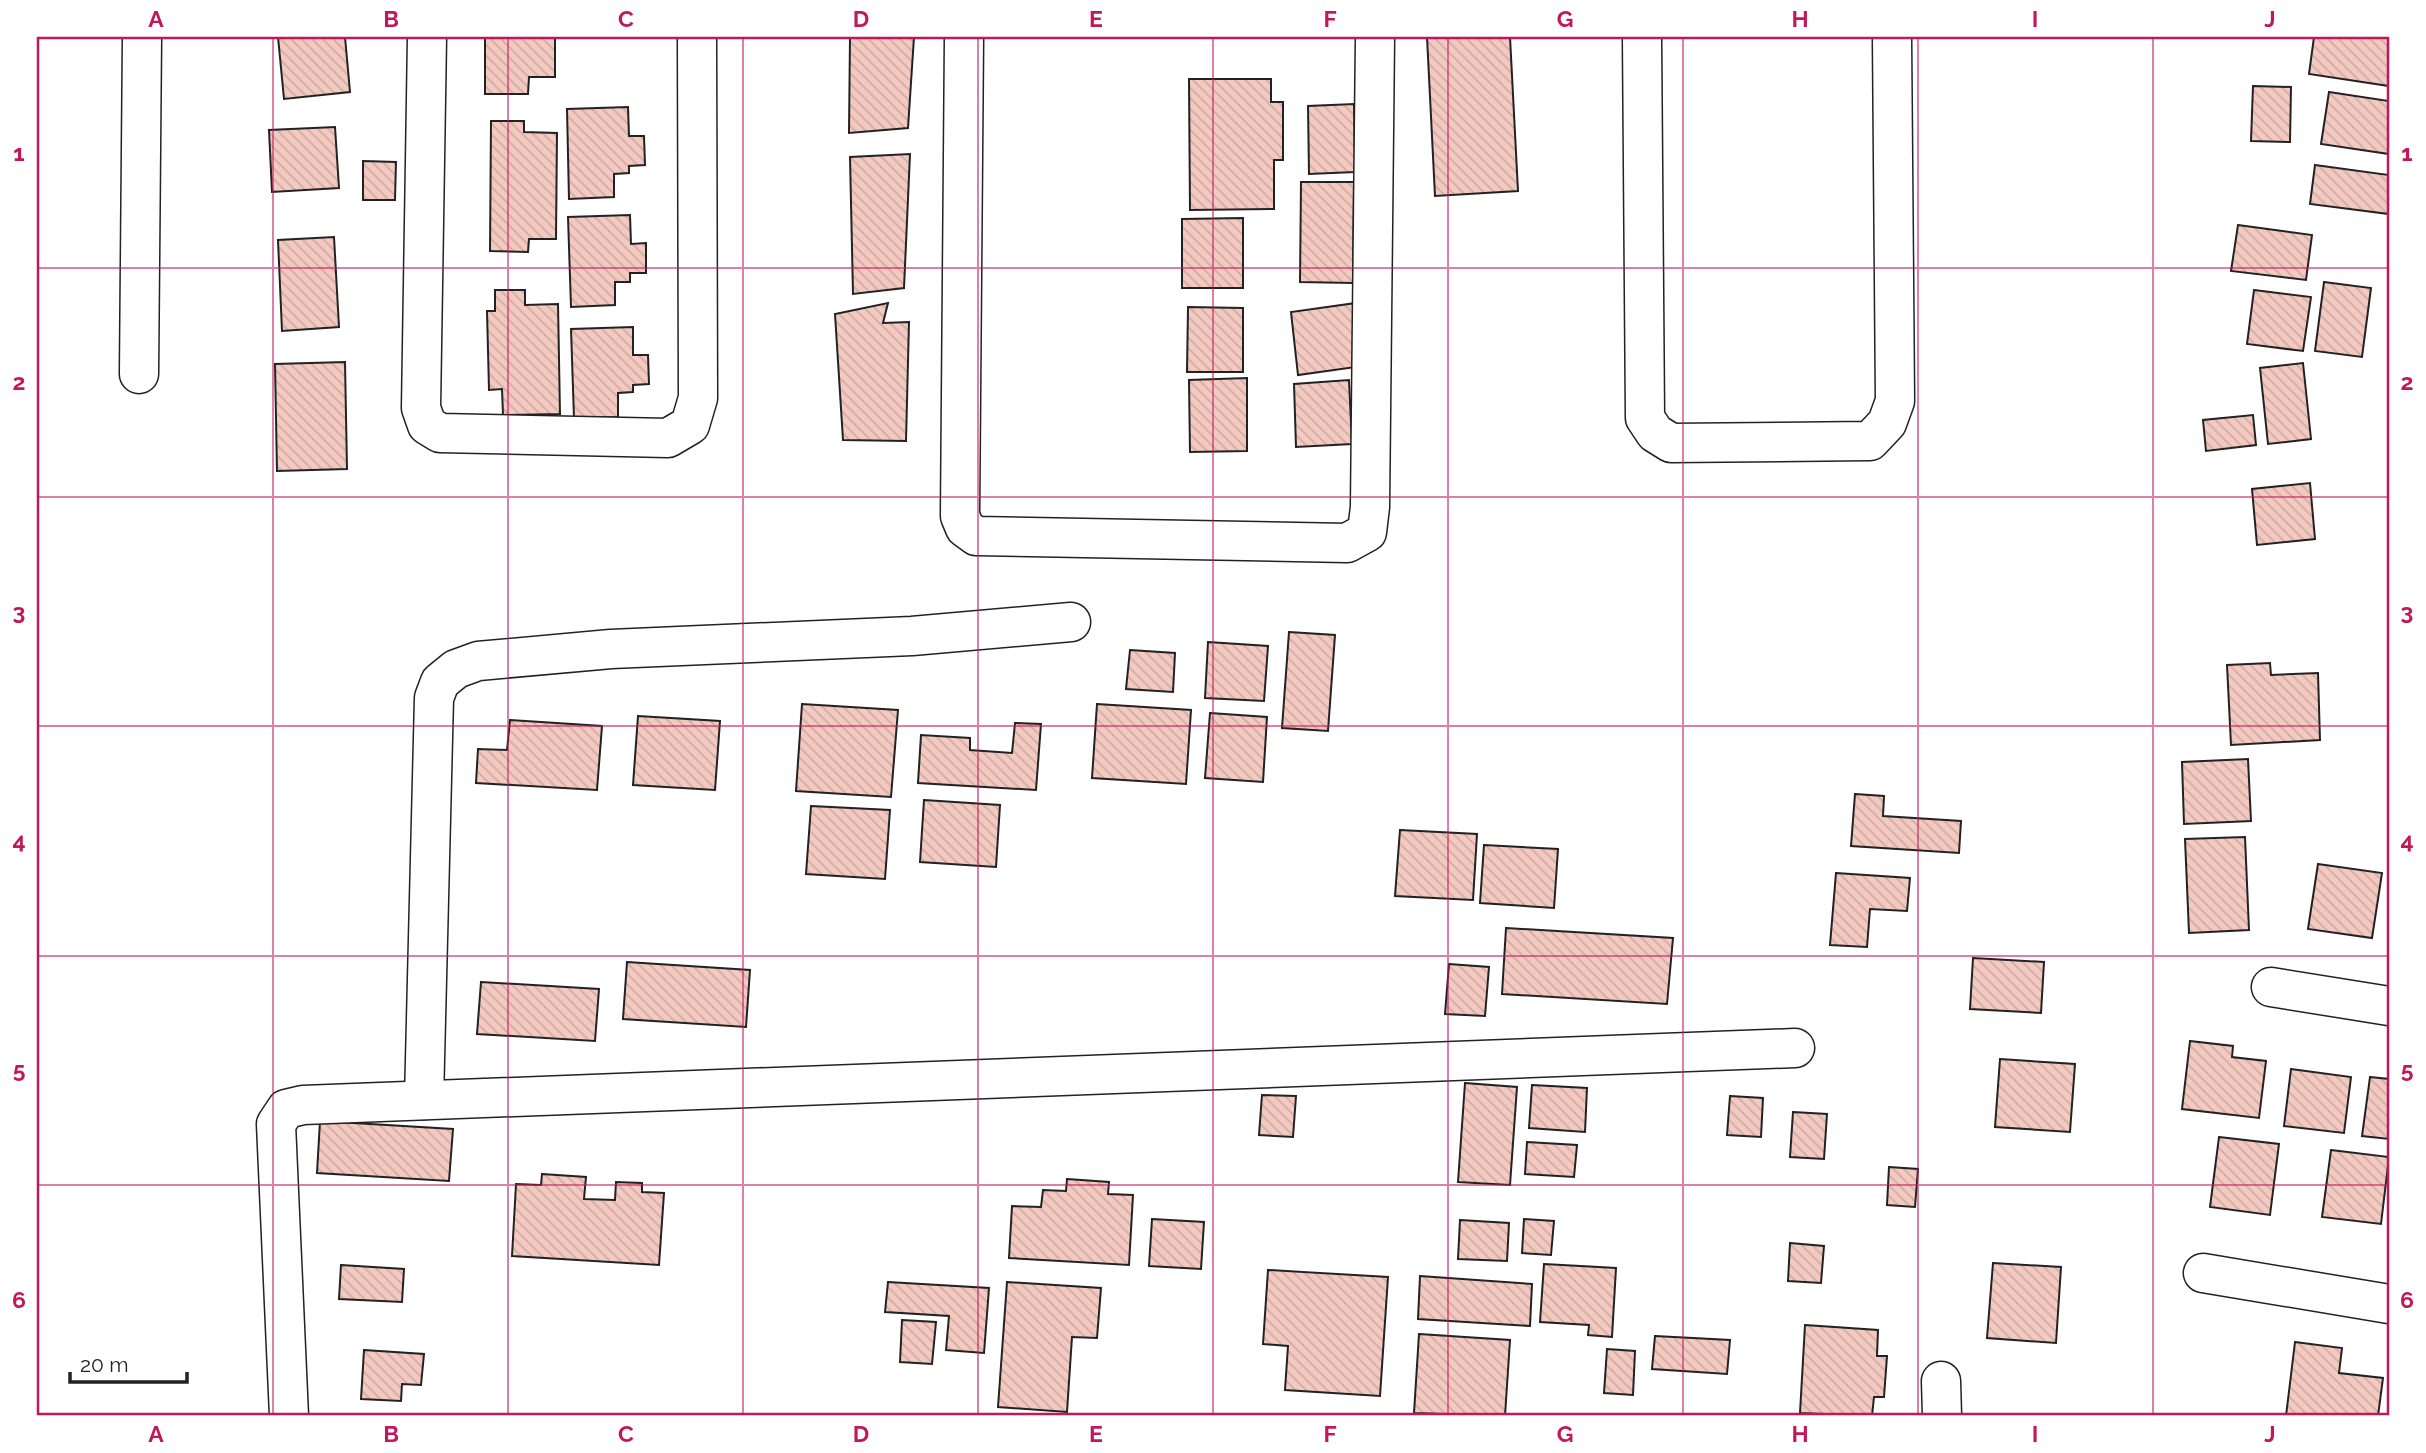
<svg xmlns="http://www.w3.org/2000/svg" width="2426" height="1453" font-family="Raleway,sans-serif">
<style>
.building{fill:url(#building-back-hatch);stroke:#222;stroke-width:2}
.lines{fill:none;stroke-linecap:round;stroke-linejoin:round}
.minor-casing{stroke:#222;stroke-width:41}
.minor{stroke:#fff;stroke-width:38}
.grid{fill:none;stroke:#c2185b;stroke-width:2;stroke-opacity:0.55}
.neatline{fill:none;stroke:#c2185b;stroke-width:2.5}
.grid-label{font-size:23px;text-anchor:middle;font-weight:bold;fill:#c2185b}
</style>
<defs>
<pattern id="building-back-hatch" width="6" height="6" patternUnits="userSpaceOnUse" patternTransform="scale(1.75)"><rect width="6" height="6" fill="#f3c9c0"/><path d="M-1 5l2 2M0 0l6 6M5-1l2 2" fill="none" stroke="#d0aca5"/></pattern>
</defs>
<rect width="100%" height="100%" fill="#fff"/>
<g class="building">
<polygon points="278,37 345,37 350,92 284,99"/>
<polygon points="485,37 555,37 555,77 529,77 528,94 485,94"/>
<polygon points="850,37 914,37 908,128 849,133"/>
<polygon points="1427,37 1510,37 1518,191 1435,196"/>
<polygon points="2314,37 2389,37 2389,86 2309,74"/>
<polygon points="1189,79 1271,79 1271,102 1283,102 1283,160 1274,160 1274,209 1190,210"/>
<polygon points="2253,86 2291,87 2290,142 2251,141"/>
<polygon points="2329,92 2389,101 2389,154 2321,144"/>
<polygon points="1354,104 1355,172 1309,174 1308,106"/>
<polygon points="628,107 629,136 644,136 645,165 629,166 629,173 614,174 614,197 569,199 567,109"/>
<polygon points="491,121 524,121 524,132 557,133 556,239 529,239 528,252 490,251"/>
<polygon points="335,127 339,188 272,192 269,130"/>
<polygon points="910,154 904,288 853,294 850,157"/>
<polygon points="363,161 396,162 395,200 363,200"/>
<polygon points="2315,165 2389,175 2389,214 2310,204"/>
<polygon points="1301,182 1354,182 1353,283 1300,282"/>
<polygon points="630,215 631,244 646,243 646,273 630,273 630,282 615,282 615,305 571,307 568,217"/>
<polygon points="1243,218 1243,288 1182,288 1182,219"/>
<polygon points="2238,225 2312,235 2306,280 2231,271"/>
<polygon points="334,237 339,327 282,331 278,240"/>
<polygon points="2324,282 2371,288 2362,357 2315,351"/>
<polygon points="495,290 525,290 525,305 558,304 560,414 503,415 502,389 489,390 487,311 495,311"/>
<polygon points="2254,290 2311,297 2303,351 2247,344"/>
<polygon points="888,303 883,323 909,322 906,441 843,440 835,314"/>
<polygon points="1356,303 1363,366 1298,375 1291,312"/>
<polygon points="1188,307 1243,308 1243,372 1187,372"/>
<polygon points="633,327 633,355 648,355 649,384 633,385 633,392 618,393 618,417 574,418 571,329"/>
<polygon points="345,362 347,469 277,471 275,364"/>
<polygon points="2303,363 2311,439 2268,444 2260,368"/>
<polygon points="1247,378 1247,451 1190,452 1189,380"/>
<polygon points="1349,380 1352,444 1296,447 1294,384"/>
<polygon points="2253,415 2256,445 2206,451 2203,420"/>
<polygon points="2310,483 2315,539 2257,545 2252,489"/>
<polygon points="1289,632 1335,635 1328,731 1282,728"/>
<polygon points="1208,642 1268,646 1264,701 1205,698"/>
<polygon points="1130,650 1175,653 1173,692 1126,689"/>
<polygon points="2270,663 2271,675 2318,673 2320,740 2231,745 2227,665"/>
<polygon points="802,704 898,710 891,797 796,791"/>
<polygon points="1097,704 1191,710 1186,784 1092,778"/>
<polygon points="1210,713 1267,717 1263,782 1205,778"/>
<polygon points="638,716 720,721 715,790 633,785"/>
<polygon points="510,720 602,726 597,790 476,783 478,749 507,750"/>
<polygon points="1015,723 1041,724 1036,790 918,783 921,735 970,738 970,750 1012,753"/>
<polygon points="2248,759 2251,821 2184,824 2182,762"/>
<polygon points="1855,794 1884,796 1883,816 1961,821 1959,853 1851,846"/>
<polygon points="924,800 1000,805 996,867 920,862"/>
<polygon points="811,806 890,810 885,879 806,874"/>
<polygon points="1400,830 1477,834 1473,900 1395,896"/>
<polygon points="2245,837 2249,930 2189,933 2185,839"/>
<polygon points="1484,845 1558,849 1554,908 1480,903"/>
<polygon points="2318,864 2382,873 2372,938 2308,929"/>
<polygon points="1836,873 1910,878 1907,911 1870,909 1867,947 1830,945"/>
<polygon points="1506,928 1673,938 1667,1004 1502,994"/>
<polygon points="1973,958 2044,962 2041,1013 1970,1009"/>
<polygon points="627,962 750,970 746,1027 623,1019"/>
<polygon points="1449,964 1489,967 1485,1016 1445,1014"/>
<polygon points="481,982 599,989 595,1041 477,1034"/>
<polygon points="2190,1041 2233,1046 2232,1057 2266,1061 2259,1118 2182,1109"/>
<polygon points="2000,1059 2075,1064 2070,1132 1995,1127"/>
<polygon points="2291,1069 2351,1077 2344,1133 2284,1126"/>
<polygon points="2370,1077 2389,1079 2389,1139 2362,1136"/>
<polygon points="1465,1083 1517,1087 1510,1185 1458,1182"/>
<polygon points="1532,1085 1587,1088 1585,1132 1529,1128"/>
<polygon points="1262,1095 1296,1096 1293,1137 1259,1135"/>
<polygon points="1730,1096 1763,1098 1761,1137 1727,1135"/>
<polygon points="1793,1112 1827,1114 1824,1159 1790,1157"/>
<polygon points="320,1121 453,1129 449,1181 317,1173"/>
<polygon points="2219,1137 2279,1144 2270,1215 2210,1207"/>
<polygon points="1527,1142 1577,1145 1574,1177 1525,1174"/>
<polygon points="2331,1150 2389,1157 2381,1224 2322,1217"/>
<polygon points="1889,1167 1918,1169 1915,1207 1887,1205"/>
<polygon points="542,1174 586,1177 584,1199 615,1200 616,1182 642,1183 642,1192 664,1193 659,1265 512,1256 516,1184 541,1185"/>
<polygon points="1067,1179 1109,1182 1108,1194 1133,1195 1129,1265 1009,1258 1012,1206 1041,1207 1043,1190 1066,1191"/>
<polygon points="1152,1219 1204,1222 1201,1269 1149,1266"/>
<polygon points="1524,1219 1554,1221 1551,1255 1522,1253"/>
<polygon points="1460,1220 1509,1223 1507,1261 1458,1259"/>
<polygon points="1790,1243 1824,1246 1821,1283 1788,1281"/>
<polygon points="1993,1263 2061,1267 2056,1343 1987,1338"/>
<polygon points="1544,1264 1616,1268 1612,1337 1588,1335 1589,1325 1540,1322"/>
<polygon points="341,1265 404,1269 402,1302 339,1299"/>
<polygon points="1268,1270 1388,1277 1380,1396 1285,1390 1288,1346 1263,1344"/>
<polygon points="1420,1276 1532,1284 1530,1326 1418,1319"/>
<polygon points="888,1282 989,1288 984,1353 946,1350 949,1316 885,1312"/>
<polygon points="1007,1282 1101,1288 1097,1338 1072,1337 1067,1412 998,1407"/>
<polygon points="902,1320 936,1322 932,1364 900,1362"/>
<polygon points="1805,1325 1878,1330 1877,1356 1887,1356 1884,1397 1874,1397 1872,1416 1800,1413"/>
<polygon points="1419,1334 1510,1340 1505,1416 1414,1413"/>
<polygon points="1655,1336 1730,1340 1727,1374 1652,1369"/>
<polygon points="2295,1342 2342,1348 2339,1373 2383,1378 2378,1416 2286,1416"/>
<polygon points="1607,1349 1635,1351 1633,1395 1604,1393"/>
<polygon points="364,1350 424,1354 421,1385 402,1384 401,1401 361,1399"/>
</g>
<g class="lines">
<g class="minor-casing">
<g id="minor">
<polyline points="427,37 421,408 427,425 440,433 668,438 690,425 698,398 697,37"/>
<polyline points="964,37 960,516 965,528 976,536 1347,543 1367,532 1370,507 1375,37"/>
<polyline points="1642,37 1645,418 1655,433 1671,443 1870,441 1887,423 1895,401 1892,37"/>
<polyline points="139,374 142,37"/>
<polyline points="2271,987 2389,1006"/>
<polyline points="424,1100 434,698 440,682 456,669 478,661 611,649 912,636 1071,622"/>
<polyline points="2203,1273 2389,1304"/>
<polyline points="1941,1381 1942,1416"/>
<polyline points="289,1416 276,1124 286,1109 303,1105 1795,1048"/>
</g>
</g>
<use href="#minor" class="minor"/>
</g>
<path class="grid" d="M273,37v1379M508,37v1379M743,37v1379M978,37v1379M1213,37v1379M1448,37v1379M1683,37v1379M1918,37v1379M2153,37v1379M37,268h2352M37,497h2352M37,726h2352M37,956h2352M37,1185h2352"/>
<rect width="2426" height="1453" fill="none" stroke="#ffffff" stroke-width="77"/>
<path d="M70 1372v10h117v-10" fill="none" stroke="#222222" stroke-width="3.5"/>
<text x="80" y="1372" font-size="21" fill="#222222" stroke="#ffffff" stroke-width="5" paint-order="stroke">20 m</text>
<rect x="38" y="38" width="2350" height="1376" class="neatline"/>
<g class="grid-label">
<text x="156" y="27">A</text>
<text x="391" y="27">B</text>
<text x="626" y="27">C</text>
<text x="861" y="27">D</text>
<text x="1096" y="27">E</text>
<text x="1330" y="27">F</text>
<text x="1565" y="27">G</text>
<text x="1800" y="27">H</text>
<text x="2035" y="27">I</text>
<text x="2270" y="27">J</text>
<text x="19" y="161">1</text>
<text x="2407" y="161">1</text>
<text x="19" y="390">2</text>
<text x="2407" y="390">2</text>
<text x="19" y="620">3</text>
<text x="2407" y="620">3</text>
<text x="19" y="849">4</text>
<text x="2407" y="849">4</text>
<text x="19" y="1078">5</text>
<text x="2407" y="1078">5</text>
<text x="19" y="1308">6</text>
<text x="2407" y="1308">6</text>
<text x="156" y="1442">A</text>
<text x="391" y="1442">B</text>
<text x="626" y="1442">C</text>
<text x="861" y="1442">D</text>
<text x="1096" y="1442">E</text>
<text x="1330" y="1442">F</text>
<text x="1565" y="1442">G</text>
<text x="1800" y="1442">H</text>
<text x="2035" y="1442">I</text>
<text x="2270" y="1442">J</text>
</g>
</svg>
